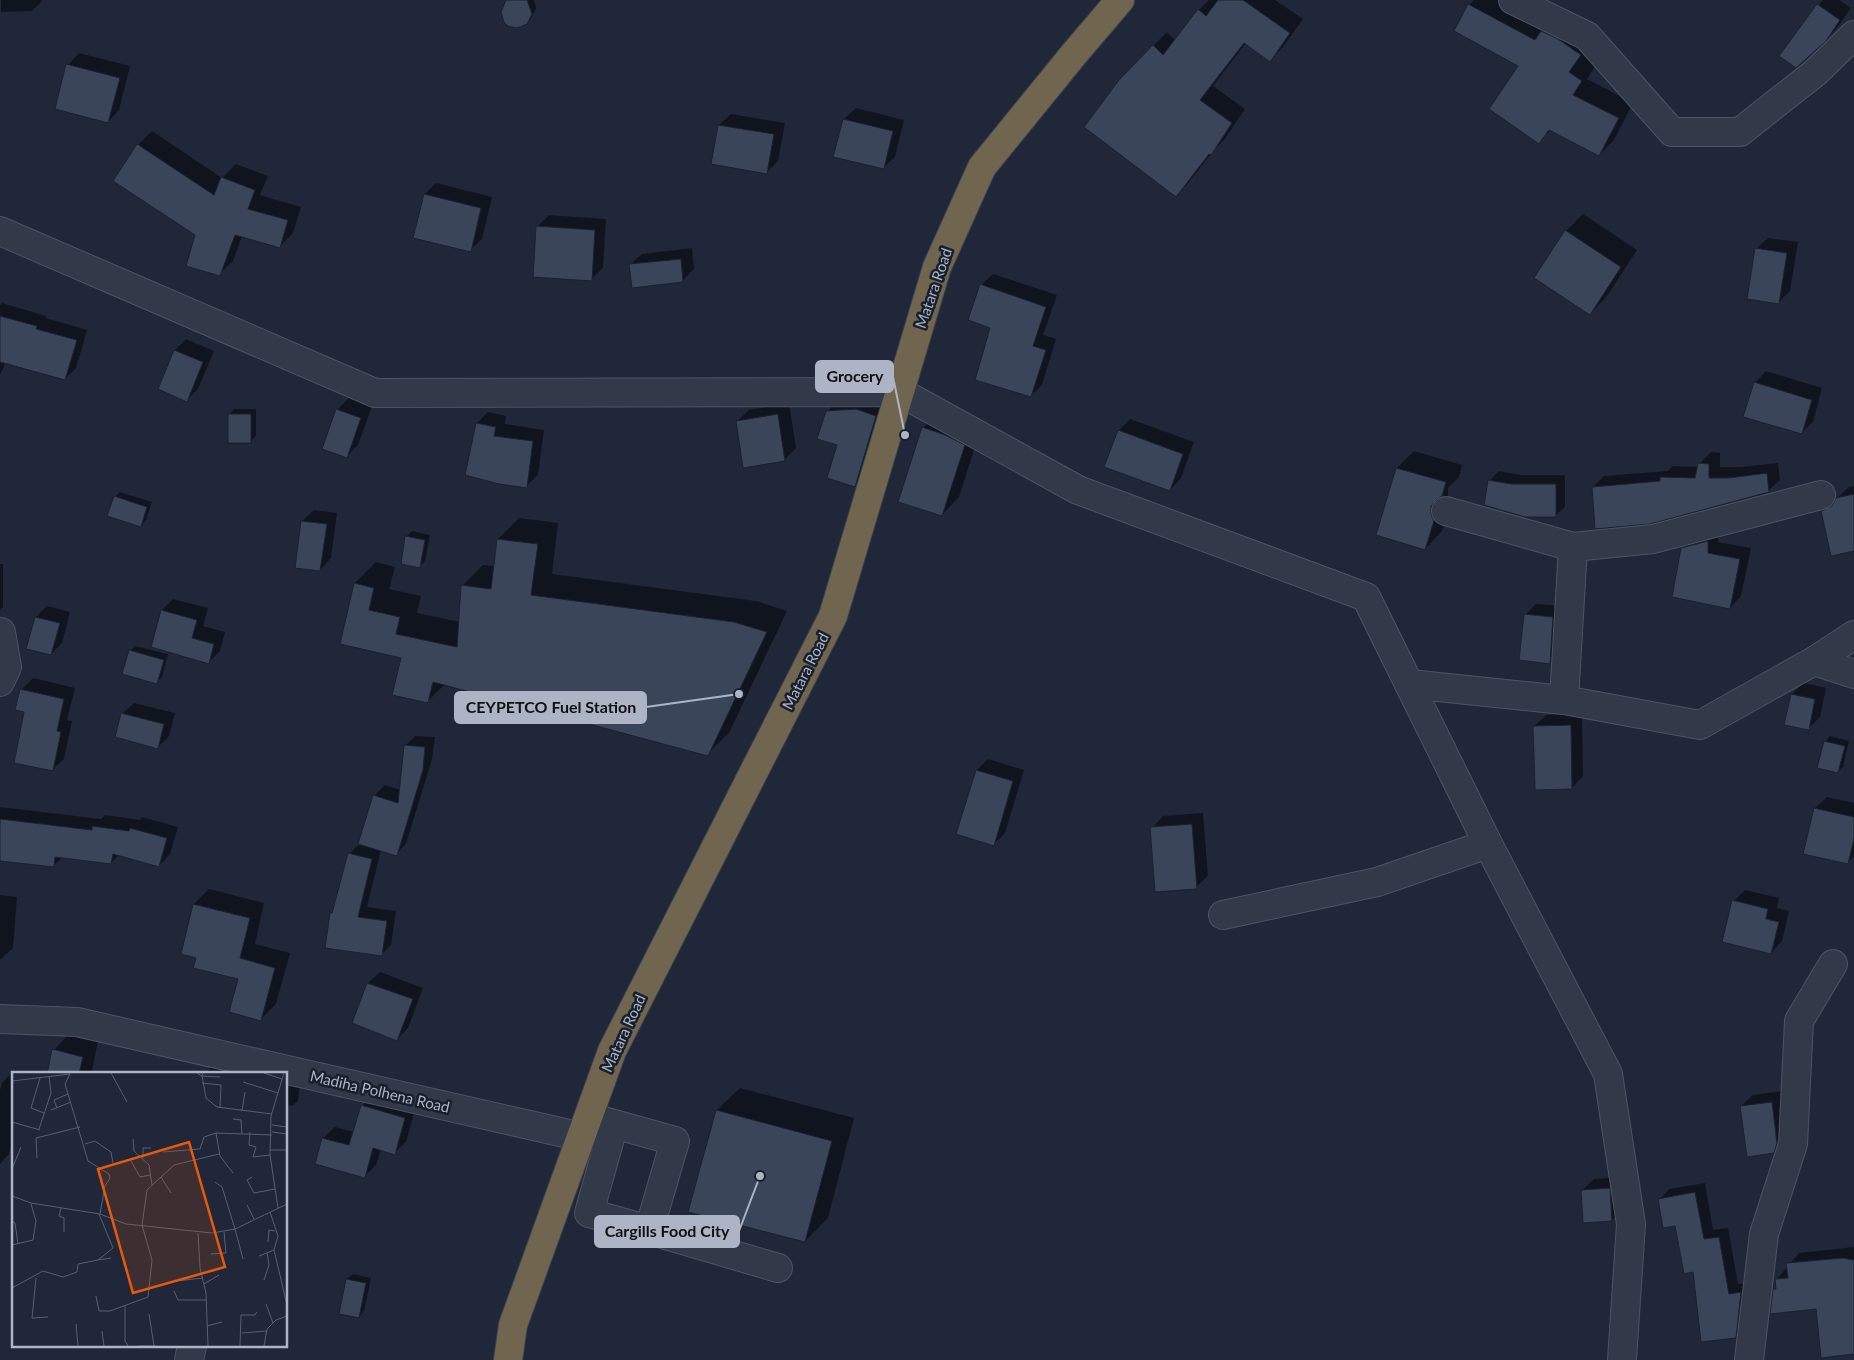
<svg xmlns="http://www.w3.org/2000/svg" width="1854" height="1360" font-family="Lato,sans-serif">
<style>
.shadow{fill:#0007}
.building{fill:#3a4559;stroke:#1a212f}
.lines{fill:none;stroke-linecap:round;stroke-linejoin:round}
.minor-casing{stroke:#4d5464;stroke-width:30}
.highway-casing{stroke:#3a4150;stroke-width:30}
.minor{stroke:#323a49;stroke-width:28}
.highway{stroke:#70664f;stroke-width:28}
.labels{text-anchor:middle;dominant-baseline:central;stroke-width:5;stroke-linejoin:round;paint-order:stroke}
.street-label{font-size:15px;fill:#acb4c6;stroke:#181f2d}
.inset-road{fill:none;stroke:#575f71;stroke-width:1}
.view{fill:#e8590c;fill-opacity:0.15;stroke:#e8590c;stroke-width:2.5}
.inset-edge{fill:none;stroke:#acb4c6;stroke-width:2.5}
.leader{fill:none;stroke:#acb4c6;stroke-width:2}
.callout-dot{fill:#acb4c6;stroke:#181f2d;stroke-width:2}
.callout{fill:#acb4c6;stroke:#acb4c6;stroke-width:2}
.callout-label{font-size:16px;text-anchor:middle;font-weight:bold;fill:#111}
</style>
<rect width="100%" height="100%" fill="#1f2739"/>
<g class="shadow">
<polygon points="1,0 43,0 32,11 1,12"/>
<polygon points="509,0 534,0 536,8 532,17 526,23"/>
<polygon points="1209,0 1275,0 1303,19 1283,47 1270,60 1246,43 1213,86 1245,109 1224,140 1214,150 1189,182 1176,196 1153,46 1167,32 1176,41 1199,10"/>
<polygon points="1474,0 1505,0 1595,39 1584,56 1596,65 1587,79 1633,103 1614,140 1599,155 1551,130 1539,142 1520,65 1455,31 1469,5"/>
<polygon points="1823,0 1839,0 1851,8 1837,28 1825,40 1781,56"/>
<polygon points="79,53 130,66 119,110 108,122 68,65"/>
<polygon points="856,108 904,120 895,157 883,168 844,119"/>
<polygon points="731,114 785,123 778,161 767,172 713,163 719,125"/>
<polygon points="152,131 222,178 236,164 268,176 260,195 301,207 293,233 279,247 242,236 233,261 219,274 196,235 115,181 138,145"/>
<polygon points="436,183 492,197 482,239 470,250 425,194"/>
<polygon points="1583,214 1637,250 1607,296 1590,314 1566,231"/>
<polygon points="549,215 606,219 603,268 591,279 537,227"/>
<polygon points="1768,238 1798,242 1790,291 1779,302 1756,249"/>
<polygon points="692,248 694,269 682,281 630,265 642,254"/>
<polygon points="993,274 1057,295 1043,335 1056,339 1042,385 1031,396 992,327 981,285"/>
<polygon points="2,303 46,316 46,318 87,330 76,368 65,379 6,362 0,375 0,305"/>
<polygon points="186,339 214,351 198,389 187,400 175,350"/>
<polygon points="1766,371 1822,388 1813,422 1801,433 1755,383"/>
<polygon points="349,398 372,406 358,445 347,456 337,410"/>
<polygon points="838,400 887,404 866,474 855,485 827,412"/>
<polygon points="789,403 796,448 784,460 737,421 749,410"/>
<polygon points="234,409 256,409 256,436 251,441 229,415"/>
<polygon points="940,411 981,428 959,497 942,515 923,428"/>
<polygon points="488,412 506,416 505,424 544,430 538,475 526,486 477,423"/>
<polygon points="1130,419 1194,442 1181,478 1170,490 1106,466 1119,430"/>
<polygon points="1414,451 1462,465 1459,477 1448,488 1448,497 1451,503 1442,531 1425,549 1377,534 1397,468"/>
<polygon points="1711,452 1720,453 1720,467 1741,467 1778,463 1780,480 1768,491 1593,487 1604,476 1668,471 1672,466 1699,467 1699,464"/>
<polygon points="1499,471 1521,475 1565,475 1565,507 1555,516 1489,481"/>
<polygon points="1854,486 1854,550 1823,511 1849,487"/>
<polygon points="120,492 152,502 146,520 141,526 115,497"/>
<polygon points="314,510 337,513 331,558 320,570 302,521"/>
<polygon points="519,518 558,523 552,574 756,601 787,611 729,733 707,754 445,684 427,702 402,658 341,643 355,583 376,562 395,567 389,589 421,596 417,613 460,622 462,586 483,565 495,566 498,539"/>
<polygon points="1719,530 1718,542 1751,548 1741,596 1730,608 1683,548 1694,537"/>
<polygon points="412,531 430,535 425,561 420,566 406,537"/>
<polygon points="0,564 3,564 3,607 0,610"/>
<polygon points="173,599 208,608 203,626 225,632 220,651 209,662 162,610"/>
<polygon points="1536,604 1564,606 1561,651 1550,662 1525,615"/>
<polygon points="47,606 70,612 62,643 51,654 36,617"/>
<polygon points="135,646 168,654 162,677 157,682 130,651"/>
<polygon points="33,678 75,688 67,720 72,721 64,759 52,770 25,711 17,709 22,689"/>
<polygon points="1804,683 1826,688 1820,717 1808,729 1792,694"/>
<polygon points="134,703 175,713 169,736 158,747 122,714"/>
<polygon points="1582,714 1583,776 1572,788 1534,726 1546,715"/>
<polygon points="415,736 435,737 432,759 406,844 396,854 381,850 367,907 396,911 391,945 381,955 334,911 349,854 359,844 374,796 385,785 401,790 405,746"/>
<polygon points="1830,736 1849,741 1843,767 1837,772 1825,742"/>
<polygon points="988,759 1024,770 1005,833 994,844 958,833 977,770"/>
<polygon points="1827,797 1854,803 1854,856 1847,863 1815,808"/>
<polygon points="0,807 101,819 105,815 140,820 142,817 178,827 170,854 159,866 119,855 111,863 63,857 53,866 0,859"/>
<polygon points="1203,813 1208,876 1196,887 1152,828 1163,816"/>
<polygon points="209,889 264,903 255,944 290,953 276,1004 261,1019 239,978 197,957 182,954 194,904"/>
<polygon points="1745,890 1779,898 1777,908 1789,911 1782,941 1771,953 1734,901"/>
<polygon points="0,895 17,897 13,948 1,959 0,959"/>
<polygon points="380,972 423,988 408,1028 397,1039 353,1023 368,983"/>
<polygon points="69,1034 98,1041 92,1071 103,1074 48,1074 54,1050"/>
<polygon points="219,1060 255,1074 205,1074"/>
<polygon points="13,1071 22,1074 14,1074 14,1136 9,1154 0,1164 0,1090 2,1083"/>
<polygon points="286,1079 300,1083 298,1101 292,1106 286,1105"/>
<polygon points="740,1088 854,1118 828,1218 805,1241 717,1110"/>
<polygon points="1783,1091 1785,1140 1773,1152 1741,1106 1753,1095"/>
<polygon points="374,1094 416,1106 406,1142 394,1153 381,1149 376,1165 365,1176 323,1138 335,1127 354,1132 362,1106"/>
<polygon points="1621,1177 1623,1209 1612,1220 1582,1190 1594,1179"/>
<polygon points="1705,1183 1713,1230 1728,1228 1738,1284 1750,1283 1745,1327 1735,1337 1695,1271 1676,1224 1660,1199 1669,1189"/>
<polygon points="1854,1247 1854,1353 1817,1308 1774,1289 1777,1287 1776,1280 1799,1253"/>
<polygon points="353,1274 371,1278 364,1311 359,1317 347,1279"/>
</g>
<g class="building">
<polygon points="506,0 527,0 532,14 527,24 517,28 508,26 504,22 501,12"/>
<polygon points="1218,0 1243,0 1290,33 1270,62 1244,43 1200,100 1232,123 1211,155 1209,154 1176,197 1084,127 1119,80 1153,45 1163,55 1198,9 1206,16"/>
<polygon points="1468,4 1535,40 1541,31 1558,39 1581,55 1569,72 1582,81 1573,95 1619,118 1599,156 1549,130 1539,144 1489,109 1518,66 1454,31"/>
<polygon points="1817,4 1840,20 1826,41 1796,68 1779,56"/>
<polygon points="66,64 120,78 108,123 55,109"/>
<polygon points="843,119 893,131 884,169 833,157"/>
<polygon points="718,125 774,134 767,174 711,164"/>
<polygon points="137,144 214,195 221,177 255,190 248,209 288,220 280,248 235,235 220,276 186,266 195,235 113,181"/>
<polygon points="424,194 481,208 471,252 413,238"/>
<polygon points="536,226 595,230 592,281 533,277"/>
<polygon points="1565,230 1621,267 1590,315 1534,278"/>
<polygon points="1755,248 1787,253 1779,304 1747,299"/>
<polygon points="681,259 683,282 632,288 629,264"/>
<polygon points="980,284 1046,307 1033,346 1046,350 1031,397 975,380 990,328 968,320"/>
<polygon points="0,316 37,326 36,329 77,340 65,380 0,362"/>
<polygon points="174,350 203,362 187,402 158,389"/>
<polygon points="1754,382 1812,400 1802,434 1743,417"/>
<polygon points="336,409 361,418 347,458 322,449"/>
<polygon points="856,409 876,416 855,487 827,478 837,445 817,439 826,411"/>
<rect x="228" y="414" width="23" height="29"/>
<polygon points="778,414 785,461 743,468 736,421"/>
<polygon points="476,423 496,427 494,436 533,441 527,488 499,484 465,475"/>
<polygon points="922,427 945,435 965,445 942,516 898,502"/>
<polygon points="1118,430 1183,454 1170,491 1104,467"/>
<polygon points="1698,463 1709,464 1709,478 1729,478 1767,473 1769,492 1650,524 1595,529 1592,487 1660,481 1660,477 1695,478"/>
<polygon points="1396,468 1446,482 1442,496 1436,500 1431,506 1431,514 1434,521 1425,550 1376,535"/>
<polygon points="1488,480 1511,484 1556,484 1556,517 1525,517 1484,505"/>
<polygon points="1854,494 1854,551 1831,556 1821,511 1832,506 1836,498"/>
<polygon points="114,496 147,507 141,527 107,516"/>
<polygon points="301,521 327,524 320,571 295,568"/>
<polygon points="405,536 425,540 420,568 401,564"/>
<polygon points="497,539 538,544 531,595 734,622 767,632 708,756 433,682 428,703 392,695 401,658 340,644 354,583 374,588 369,610 400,617 396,634 457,647 461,585 491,589"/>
<polygon points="1708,541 1708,553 1740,559 1730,609 1672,597 1681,548"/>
<polygon points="161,610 197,620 192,638 214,644 209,664 151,647"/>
<polygon points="1524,614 1553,617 1550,664 1519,660"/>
<polygon points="35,617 60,623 51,655 26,649"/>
<polygon points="129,650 164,660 157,684 122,674"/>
<polygon points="20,689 64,699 57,731 61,732 53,771 14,763 24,712 15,710"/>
<polygon points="1791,694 1815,699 1809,730 1784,725"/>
<polygon points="121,713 164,724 158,749 115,737"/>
<polygon points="1571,725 1572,789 1535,790 1533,726"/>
<polygon points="1824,741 1845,746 1838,773 1817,768"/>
<polygon points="404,745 425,747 423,770 397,856 358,844 373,795 398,803"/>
<polygon points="976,770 1013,781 994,846 956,834"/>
<polygon points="1814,808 1854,817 1854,839 1848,864 1803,854"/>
<polygon points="0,819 92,830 92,826 129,831 130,828 167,838 159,867 113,854 111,864 55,857 54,867 0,861"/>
<polygon points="1192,824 1197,889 1155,892 1150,827"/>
<polygon points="348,853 372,859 358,917 387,921 382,956 325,948 330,913 332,913"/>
<polygon points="1732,900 1768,909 1766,919 1779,922 1771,954 1722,942"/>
<polygon points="193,904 250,918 240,958 275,968 261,1021 229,1012 238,979 193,968 196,958 181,954"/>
<polygon points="367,983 413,999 397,1041 352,1023"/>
<polygon points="52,1049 83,1057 79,1074 47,1074"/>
<polygon points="1772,1102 1777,1143 1774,1153 1747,1157 1740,1106"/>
<polygon points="361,1105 405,1118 395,1155 373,1148 365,1178 315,1164 322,1138 349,1145"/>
<polygon points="716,1110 832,1141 805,1242 688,1212"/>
<polygon points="1610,1188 1612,1221 1583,1223 1581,1190"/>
<polygon points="1695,1192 1704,1239 1719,1237 1729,1294 1741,1292 1736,1338 1701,1342 1693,1272 1684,1274 1675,1226 1663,1228 1658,1199"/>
<polygon points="1843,1258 1854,1260 1854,1354 1821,1358 1816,1309 1770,1314 1773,1289 1776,1289 1775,1279 1788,1278 1786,1263"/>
<polygon points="346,1279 366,1283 359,1318 339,1314"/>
</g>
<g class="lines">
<g class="minor-casing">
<g id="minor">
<polyline points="1513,0 1587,36 1672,132 1740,132 1816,72 1854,35"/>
<polyline points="0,231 375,393 900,392 1078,490 1366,597 1488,844 1608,1074 1631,1224 1622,1360"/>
<polyline points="1446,511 1573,547"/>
<polyline points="1814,661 1854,674"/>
<polyline points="0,682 7,667 1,632"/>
<polyline points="1409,684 1564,700 1700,725 1814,661 1854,635"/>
<polyline points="1564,700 1573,547 1653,539 1821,495"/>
<polyline points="1223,915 1377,882 1488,844"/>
<polyline points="0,1019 77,1022 582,1137"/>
<polyline points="589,1117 675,1141 649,1230 589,1213 614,1124"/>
<polyline points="649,1230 778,1268"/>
<polyline points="189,1360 192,1346"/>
<polyline points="1749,1360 1764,1234 1793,1144 1799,1021 1833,964"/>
</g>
</g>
<g class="highway-casing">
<polyline id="highway" points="508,1360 513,1325 612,1051 833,616 937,267 982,167 1074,54 1120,0"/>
</g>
<use href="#minor" class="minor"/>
<use href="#highway" class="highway"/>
</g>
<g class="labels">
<g class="street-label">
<text transform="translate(933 288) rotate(-71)">Matara Road</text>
<text transform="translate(805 671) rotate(-63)">Matara Road</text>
<text transform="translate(623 1033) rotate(-65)">Matara Road</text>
<text transform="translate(380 1091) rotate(13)">Madiha Polhena Road</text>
</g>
</g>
<g transform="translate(12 1072)">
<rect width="275" height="275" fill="#1f2739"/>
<path class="inset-road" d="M99,1l16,29M185,1l5,3 4,22 11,9 55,7M191,1l-1,3 18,1M252,1l18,6M28,6l-9,30 13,5M0,9l58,-7 -5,10 23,77 21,13 1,4 -5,8 -5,28M231,10l35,11M190,11l19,2 -1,23M45,36l-3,-8 14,-6M39,38l20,-8M230,39l3,-19M221,47l8,1 1,14M0,50l28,8M260,53l15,2M27,57l12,-36 -2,-17M238,60l-1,13 7,2 -3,10 17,-2M260,60l15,2M204,61l4,23 13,17M121,67l1,12 15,14 3,20M73,72l10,-3 7,5 9,6 2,11M258,78h17M151,80l37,-3 4,-12 12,-4 56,2M25,86l-1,-20 44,-11M131,86v-10h8M119,89l9,16 10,-2M0,97l9,-22M149,105l10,16M240,105l-5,3 7,13 21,-4M203,110l7,5 13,42M0,124l19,7 69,11 26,10 86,9 23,-4 52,-25M235,133l7,14M49,136l-2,8 5,2v14M266,136l-8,-53 1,-39 13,-43M258,140l8,24 -4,14 13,55M87,142l14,34 -15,12 13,-2M0,149l3,2 3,21M223,157l8,30M186,161l2,35 6,25 2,53M256,170l1,-12 6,1M0,173l21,-5 3,-19 -5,-17M199,182l15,-1 -2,-21M247,184l15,-6M24,206l-4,40 16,-1M252,208l5,-15 -2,-12M164,209l27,-3M192,212l15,-9M0,216l31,-17 20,6 14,-5 1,-8 20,-4M162,219l4,9h28M84,224l3,15h11l38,-14 4,-37 -10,-35 5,-35 27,-25 45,-11M254,232l7,19M113,234v35l3,5M137,242l5,32M64,252l2,22M195,254l15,-4M90,259l2,15M230,261l24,-2M126,274h19M228,274l1,-31h14l2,-3M252,274l3,-17 9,-9 11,-4"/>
<path class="view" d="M177,70l36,125 -92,26 -35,-124z"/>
<rect width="275" height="275" class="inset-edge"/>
</g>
<path class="leader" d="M905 435L893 377M739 694L646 707M760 1176L739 1231"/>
<g class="callout-dot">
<circle cx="905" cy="435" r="5"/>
<circle cx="739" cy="694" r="5"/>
<circle cx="760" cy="1176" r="5"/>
</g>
<g class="callout">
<rect x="816" y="361" width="77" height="31" rx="5"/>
<rect x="455" y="692" width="191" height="31" rx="5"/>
<rect x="595" y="1216" width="144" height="31" rx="5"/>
</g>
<g class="callout-label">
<text x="855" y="382">Grocery</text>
<text x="551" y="713">CEYPETCO Fuel Station</text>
<text x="667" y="1237">Cargills Food City</text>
</g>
</svg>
